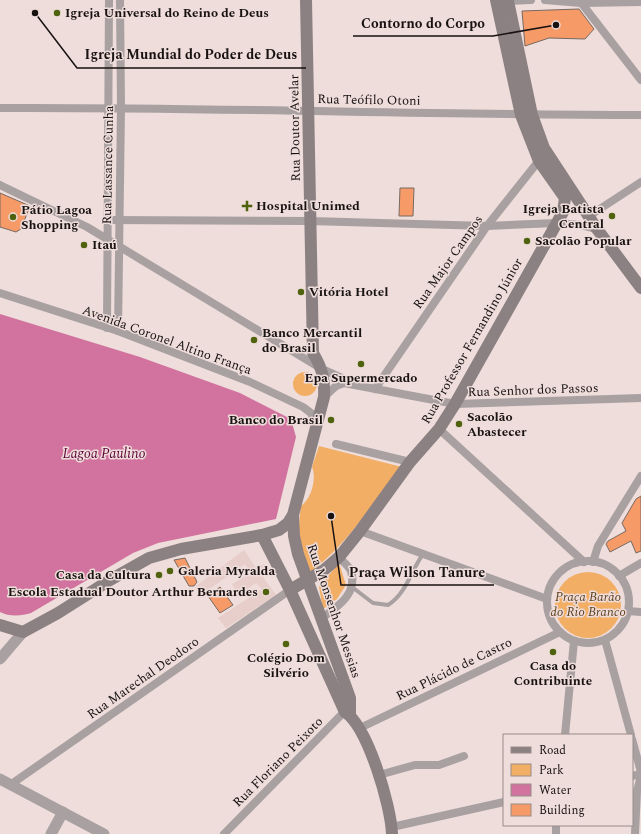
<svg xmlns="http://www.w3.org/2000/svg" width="641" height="834" font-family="Spectral,serif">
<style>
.built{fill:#e8ceca}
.green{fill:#f2ae65}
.water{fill:#d2739f}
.building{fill:#f69a68;stroke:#776a63}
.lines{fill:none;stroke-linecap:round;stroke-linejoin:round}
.service{stroke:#a8a0a1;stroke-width:4}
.minor{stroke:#a8a0a1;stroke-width:8}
.tertiary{stroke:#a8a0a1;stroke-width:11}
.secondary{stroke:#8c8182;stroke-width:12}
.poi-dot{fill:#4f630f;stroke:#eeddda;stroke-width:1.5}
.labels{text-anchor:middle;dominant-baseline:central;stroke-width:3;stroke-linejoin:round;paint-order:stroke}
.poi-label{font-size:13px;font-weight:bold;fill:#181211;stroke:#eeddda;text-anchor:start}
.street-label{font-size:13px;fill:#181211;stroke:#eeddda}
.park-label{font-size:13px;font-style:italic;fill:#604220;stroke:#eeddda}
.water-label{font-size:14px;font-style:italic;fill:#5e053a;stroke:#eeddda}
.leader{fill:none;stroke:#181211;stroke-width:1.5}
.callout-dot{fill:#181211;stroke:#eeddda;stroke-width:1.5}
.callout-label{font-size:14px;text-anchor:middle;font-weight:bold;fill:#181211;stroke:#eeddda;stroke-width:3;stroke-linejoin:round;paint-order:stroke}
</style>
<rect width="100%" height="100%" fill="#eeddda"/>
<polygon class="built" points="244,550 256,568 264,564 268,573 263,577 276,595 226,628 218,618 262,589 256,583 238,595 232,584 251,573 245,564 201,595 195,587"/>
<g class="green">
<circle cx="305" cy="384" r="12"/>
<path d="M319,446l83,21c-30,37 -55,78 -93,106 -10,-25 -12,-39 -8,-67 10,-7 16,-27 11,-39z"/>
<polygon points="339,563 346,585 337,599 323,609 319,587"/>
<circle cx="588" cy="605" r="33"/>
</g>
<path class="water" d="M0,314l140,43 100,36 51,26 5,18 -20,82 -118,24 -25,10 -102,60c-9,3 -22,4 -31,-1z"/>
<g class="building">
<polygon points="579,9 594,29 585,39 549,38 525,46 522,11"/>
<polygon points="400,188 414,188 413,216 399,216"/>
<polygon points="0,193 30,206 21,229 16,232 0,227"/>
<polygon points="641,496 641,551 636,553 631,541 610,552 606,544 608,541 626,531 622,523 636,499"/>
<polygon points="185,558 197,582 194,586 189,586 174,560"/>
<polygon points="220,587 233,605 220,613 208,596"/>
</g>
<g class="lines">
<path class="service" d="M352,587l21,16 15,2c18,-11 23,-34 35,-51"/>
<g class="minor">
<polyline points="545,0 581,3 641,2"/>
<polyline points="579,0 641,80"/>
<polyline points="508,1 531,0"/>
<path d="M0,108c214,-1 427,7 641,7"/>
<polyline points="0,185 87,227 322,369 355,384"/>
<polyline points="589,216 641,182"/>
<polyline points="108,220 310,221 487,226 556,223 581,225 597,229"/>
<polyline points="0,293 118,331 250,382 303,407 311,413 316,424"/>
<polyline points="107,328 109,0"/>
<polyline points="118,331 121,107 120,0"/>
<polyline points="375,389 487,226 541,158"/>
<polyline points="324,397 336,386 344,383 455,404 641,398"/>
<polyline points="439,429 584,562"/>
<polyline points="336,444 410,462"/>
<polyline points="360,531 547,599"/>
<circle cx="588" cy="602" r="41"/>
<polyline points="593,562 598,546 641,476"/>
<polyline points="619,576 641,563"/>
<polyline points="628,611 641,612"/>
<path d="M322,618c15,-11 36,-24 29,-47 -2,-5 -9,-10 -12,-14"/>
<polyline points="605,640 631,735"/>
<polyline points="360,728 560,632"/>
<polyline points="565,735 574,641"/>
<polyline points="632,739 641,772"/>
<polyline points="379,775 415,765 439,765 464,756"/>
<polyline points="632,776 641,774"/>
<polyline points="10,785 290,590"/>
<polyline points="392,827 504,802"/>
<polyline points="224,834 348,708"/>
<polyline points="556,834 556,825"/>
<polyline points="635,834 637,791 641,776"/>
</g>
<g class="tertiary">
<polyline points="0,659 23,632"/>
<polyline points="0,779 104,834"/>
<polyline points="51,834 63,812"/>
</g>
<g class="secondary">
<polyline points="503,0 508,1 532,115 544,148 597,229 641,288"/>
<polyline points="293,515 294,536 298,554 350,698 350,715"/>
<path d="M262,535l28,55 55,122c23,15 46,94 47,122"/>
<polyline points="290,590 324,570 339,557 360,531 410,462 439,429 455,404 563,212 565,198 539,161 521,115 496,0"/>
<path d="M0,625l23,7 35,-19 52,-33 39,-22 32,-9 81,-14 17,-5 9,-7 5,-8 31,-118c1,-18 -2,-29 -11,-44l-7,-353"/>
</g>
</g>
<g class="poi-dot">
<circle cx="57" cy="13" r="4"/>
<path d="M245 200h4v4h4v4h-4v4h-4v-4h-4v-4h4z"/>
<circle cx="612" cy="216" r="4"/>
<circle cx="13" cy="217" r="4"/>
<circle cx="527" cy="241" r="4"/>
<circle cx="84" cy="245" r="4"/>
<circle cx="301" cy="292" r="4"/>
<circle cx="254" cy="340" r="4"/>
<circle cx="361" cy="364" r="4"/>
<circle cx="331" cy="420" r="4"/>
<circle cx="459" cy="424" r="4"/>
<circle cx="170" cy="571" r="4"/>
<circle cx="159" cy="575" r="4"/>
<circle cx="266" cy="592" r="4"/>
<circle cx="286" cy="644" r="4"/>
<circle cx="553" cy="652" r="4"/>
</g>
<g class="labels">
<g class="poi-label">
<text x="65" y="13">Igreja Universal do Reino de Deus</text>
<text x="256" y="206">Hospital Unimed</text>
<text x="604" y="209" text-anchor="end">Igreja Batista<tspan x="604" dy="15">Central</tspan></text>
<text x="21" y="210">Pátio Lagoa<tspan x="21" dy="15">Shopping</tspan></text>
<text x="535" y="241">Sacolão Popular</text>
<text x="92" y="245">Itaú</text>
<text x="309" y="292">Vitória Hotel</text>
<text x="262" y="333">Banco Mercantil<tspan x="262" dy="15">do Brasil</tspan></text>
<text x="361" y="378" text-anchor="middle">Epa Supermercado</text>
<text x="467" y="417">Sacolão<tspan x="467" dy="15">Abastecer</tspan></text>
<text x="323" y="420" text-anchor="end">Banco do Brasil</text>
<text x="178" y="571">Galeria Myralda</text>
<text x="151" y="575" text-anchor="end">Casa da Cultura</text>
<text x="258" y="592" text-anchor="end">Escola Estadual Doutor Arthur Bernardes</text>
<text x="286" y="658" text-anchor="middle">Colégio Dom<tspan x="286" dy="15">Silvério</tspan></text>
<text x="553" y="666" text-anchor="middle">Casa do<tspan x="553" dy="15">Contribuinte</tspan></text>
</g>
<g class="street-label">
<text transform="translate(369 100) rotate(1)">Rua Teófilo Otoni</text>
<text transform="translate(295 128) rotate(-91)">Rua Doutor Avelar</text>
<text transform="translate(108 165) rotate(-89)">Rua Lassance Cunha</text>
<text transform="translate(448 262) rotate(-55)">Rua Major Campos</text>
<text transform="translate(167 340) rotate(20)">Avenida Coronel Altino França</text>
<text transform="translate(472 341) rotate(-60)">Rua Professor Fernandino Júnior</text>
<text transform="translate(533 390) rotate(-2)">Rua Senhor dos Passos</text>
<text transform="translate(334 611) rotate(71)">Rua Monsenhor Messias</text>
<text transform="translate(454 669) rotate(-26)">Rua Plácido de Castro</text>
<text transform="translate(143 678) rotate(-35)">Rua Marechal Deodoro</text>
<text transform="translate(278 762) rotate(-45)">Rua Floriano Peixoto</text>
</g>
<g class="park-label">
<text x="588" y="597">Praça Barão<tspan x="588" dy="15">do Rio Branco</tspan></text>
</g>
<g class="water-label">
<text x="104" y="453">Lagoa Paulino</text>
</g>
</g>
<path class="leader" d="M556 25L493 36H353M35 13L77 68H306M331 516L341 585H494"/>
<g class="callout-dot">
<circle cx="556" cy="25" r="4"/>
<circle cx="35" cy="13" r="4"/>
<circle cx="331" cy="516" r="4"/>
</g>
<g class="callout-label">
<text x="423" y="28">Contorno do Corpo</text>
<text x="191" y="59">Igreja Mundial do Poder de Deus</text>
<text x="417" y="577">Praça Wilson Tanure</text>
</g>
<rect x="503" y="734" width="130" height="92" fill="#eeddda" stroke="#988c8a"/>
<rect x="511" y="747" width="20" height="6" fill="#8c8182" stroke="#988c8a"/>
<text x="539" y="754" font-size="12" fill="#181211">Road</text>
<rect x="511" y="764" width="20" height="12" fill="#f2ae65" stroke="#988c8a"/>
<text x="539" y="774" font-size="12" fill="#181211">Park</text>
<rect x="511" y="784" width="20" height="12" fill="#d2739f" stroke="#988c8a"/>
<text x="539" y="794" font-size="12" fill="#181211">Water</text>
<rect x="511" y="804" width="20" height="12" fill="#f69a68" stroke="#988c8a"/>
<text x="539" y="814" font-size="12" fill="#181211">Building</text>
</svg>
